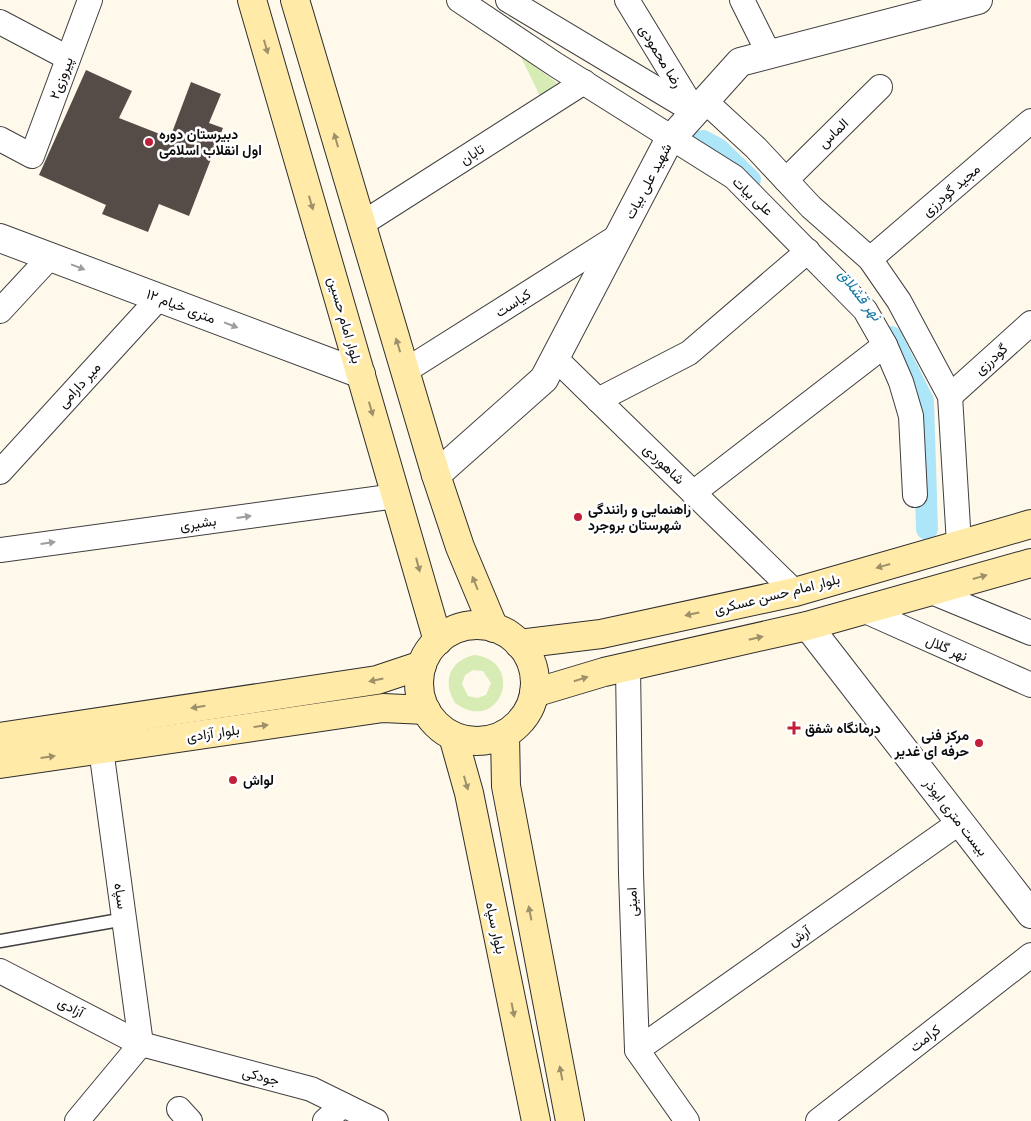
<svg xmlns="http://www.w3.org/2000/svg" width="1031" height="1121" font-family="'Roboto Serif',Vazirmatn,serif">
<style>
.green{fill:#d7ebb4;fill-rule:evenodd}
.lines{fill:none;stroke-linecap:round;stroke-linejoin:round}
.canal{stroke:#aee6f9;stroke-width:22}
.building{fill:#554c48}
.service-casing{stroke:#3f3f3f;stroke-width:15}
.minor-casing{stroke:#3f3f3f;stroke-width:26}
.tertiary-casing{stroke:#3f3f3f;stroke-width:30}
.secondary-casing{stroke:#2e2e2e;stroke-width:30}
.service{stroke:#fff;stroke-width:12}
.minor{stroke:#fff;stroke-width:24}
.tertiary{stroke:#fff;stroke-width:28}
.secondary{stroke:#ffeaa7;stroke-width:28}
.oneway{fill:#9e9169}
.oneway2{fill:#9e9e9e}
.poi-dot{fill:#c21f3b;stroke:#fff;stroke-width:2}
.labels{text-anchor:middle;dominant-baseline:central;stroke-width:5;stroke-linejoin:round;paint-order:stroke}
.street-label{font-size:14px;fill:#0c0c0c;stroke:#fff}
.poi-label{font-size:14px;font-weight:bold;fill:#0c0c0c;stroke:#fff;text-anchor:start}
.water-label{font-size:15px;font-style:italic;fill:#1175a3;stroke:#fff}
</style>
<rect width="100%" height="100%" fill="#fff9ec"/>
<g class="green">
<polygon points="520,55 557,83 540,96"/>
<path d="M474,655c53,6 26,81 -19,48 -13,-21 -6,-42 19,-48zM473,670l10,1 8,12 -5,12 -9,3 -9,-2 -6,-12 3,-9z"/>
</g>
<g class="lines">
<g class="canal">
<polyline points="703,141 718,149 750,180"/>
<polyline points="891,337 923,401 927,529"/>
</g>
</g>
<polygon class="building" points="86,70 132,91 119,118 170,138 191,82 221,94 209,123 223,128 189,216 159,204 148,232 102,214 106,205 39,175"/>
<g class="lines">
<g class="service-casing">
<polyline id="service" points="0,941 125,919"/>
</g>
<g class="minor-casing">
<g id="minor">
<polyline points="459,0 556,65 734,177 865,310 885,345 901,382 911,416 915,495"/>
<polyline points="508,0 695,112"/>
<polyline points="627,0 694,110"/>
<polyline points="742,0 769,54"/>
<polyline points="0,22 68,58"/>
<polyline points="705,101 756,148 811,207 870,259 899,301 950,396 959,544"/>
<polyline points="0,139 32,156 90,0"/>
<polyline points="786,180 880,87"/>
<polyline points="360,225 584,82"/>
<polyline points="870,259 1031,121"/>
<polyline points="0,311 50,257"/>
<polyline points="555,358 795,592"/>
<polyline points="405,371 620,235"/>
<polyline points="950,396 1031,323"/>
<polyline points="598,400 689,353 808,251"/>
<polyline points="0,472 159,298"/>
<polyline points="693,493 885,345"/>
<polyline points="0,550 396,496"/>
<polyline points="929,591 1031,633"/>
<polyline points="863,610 1031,685"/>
<polyline points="628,667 631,874 637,1050 687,1121"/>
<polyline points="101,749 141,1044"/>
<polyline points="0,971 141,1044 311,1089 376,1121"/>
<polyline points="637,1050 960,822"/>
<polyline points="179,1109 190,1121"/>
<polyline points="77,1121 141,1044"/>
<polyline points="325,1121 343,1105"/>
<polyline points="818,1121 1031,955"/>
</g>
</g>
<g class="tertiary-casing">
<g id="tertiary">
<polyline points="0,238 361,374"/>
<polyline points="436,475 544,379 668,142 740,62 978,0"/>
<polyline points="808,626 1031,914"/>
</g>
</g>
<g class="secondary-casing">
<g id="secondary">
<polyline points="252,0 438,641"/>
<polyline points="295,0 436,475 460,547 494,628"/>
<circle cx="477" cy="683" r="58"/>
<polyline points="519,644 601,634 795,592 1031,524"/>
<polyline points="534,693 604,672 807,626 1031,563"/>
<polyline points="505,734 506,786 570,1121"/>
<polyline points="453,736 469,793 536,1121"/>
<polyline points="0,737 377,680 422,665"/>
<polyline points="0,764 383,708 426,710"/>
</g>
</g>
<use href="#service" class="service"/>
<use href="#minor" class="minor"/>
<use href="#tertiary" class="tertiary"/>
<use href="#secondary" class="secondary"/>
</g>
<defs><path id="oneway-solid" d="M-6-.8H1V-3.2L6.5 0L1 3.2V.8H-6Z" transform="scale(1.25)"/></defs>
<g class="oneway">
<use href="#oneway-solid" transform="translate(266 47) rotate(74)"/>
<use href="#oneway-solid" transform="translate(336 140) rotate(-106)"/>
<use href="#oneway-solid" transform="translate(311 203) rotate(74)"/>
<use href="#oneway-solid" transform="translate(398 345) rotate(-107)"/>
<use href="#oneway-solid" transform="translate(371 409) rotate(74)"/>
<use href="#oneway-solid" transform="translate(418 565) rotate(75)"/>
<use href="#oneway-solid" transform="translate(883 566) rotate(164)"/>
<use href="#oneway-solid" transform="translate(980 577) rotate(-16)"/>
<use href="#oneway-solid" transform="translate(475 583) rotate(-112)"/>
<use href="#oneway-solid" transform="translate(692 614) rotate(168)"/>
<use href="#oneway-solid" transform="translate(756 638) rotate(-13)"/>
<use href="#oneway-solid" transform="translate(581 679) rotate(-17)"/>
<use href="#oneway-solid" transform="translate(376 680) rotate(168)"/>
<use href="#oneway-solid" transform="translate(198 707) rotate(171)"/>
<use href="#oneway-solid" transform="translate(261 726) rotate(-8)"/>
<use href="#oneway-solid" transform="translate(48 757) rotate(-8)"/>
<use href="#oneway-solid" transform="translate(466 783) rotate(74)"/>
<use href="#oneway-solid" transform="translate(530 913) rotate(-101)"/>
<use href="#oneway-solid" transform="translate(513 1010) rotate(79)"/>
<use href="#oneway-solid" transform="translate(561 1073) rotate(-101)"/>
</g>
<g class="oneway2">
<use href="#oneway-solid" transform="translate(78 267) rotate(21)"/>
<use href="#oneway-solid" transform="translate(231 325) rotate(21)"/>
<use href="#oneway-solid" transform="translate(244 517) rotate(-8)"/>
<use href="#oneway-solid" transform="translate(48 543) rotate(-8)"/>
</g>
<g class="poi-dot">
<circle cx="149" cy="142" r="5"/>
<circle cx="578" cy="517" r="5"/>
<path d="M791.5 720.5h5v5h5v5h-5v5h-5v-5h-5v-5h5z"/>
<circle cx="979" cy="743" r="5"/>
<circle cx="233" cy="780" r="5"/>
</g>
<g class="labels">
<g class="street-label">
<text transform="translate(661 56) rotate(59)">رضا محمودی</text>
<text transform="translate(61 78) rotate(-70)">پیروزی۲</text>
<text transform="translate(833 133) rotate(-44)">الماس</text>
<text transform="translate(472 154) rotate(-33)">تابان</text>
<text transform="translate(648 181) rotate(-62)">شهید علی بیات</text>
<text transform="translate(951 190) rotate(-41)">مجید گودرزی</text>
<text transform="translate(753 196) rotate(43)">علی بیات</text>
<text transform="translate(513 303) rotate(-33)">کیاست</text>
<text transform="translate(181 306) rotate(21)">۱۲ متری خیام</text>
<text transform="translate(345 320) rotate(74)">بلوار امام حسین</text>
<text transform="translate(991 359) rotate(-42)">گودرزی</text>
<text transform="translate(79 385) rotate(-48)">میر دارامی</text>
<text transform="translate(664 464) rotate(44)">شاهوردی</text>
<text transform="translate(198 523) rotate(-8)">بشیری</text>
<text transform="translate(777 594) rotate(-14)">بلوار امام حسن عسکری</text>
<text transform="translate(947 648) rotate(24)">نهر گلال</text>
<text transform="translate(213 733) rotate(-8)">بلوار آزادی</text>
<text transform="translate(956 817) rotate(52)">بیست متری ابوذر</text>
<text transform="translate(121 896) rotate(82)">سپاه</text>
<text transform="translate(632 902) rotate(-92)">امینی</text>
<text transform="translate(496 928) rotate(78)">بلوار سپاه</text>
<text transform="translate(799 936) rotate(-35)">آرش</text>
<text transform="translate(71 1007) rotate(28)">آزادی</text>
<text transform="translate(925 1038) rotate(-38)">کرامت</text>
<text transform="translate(261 1076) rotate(15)">جودکی</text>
</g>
<g class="poi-label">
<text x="159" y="134">دبیرستان دوره<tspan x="159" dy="16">اول انقلاب اسلامی</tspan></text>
<text x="588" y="509">راهنمایی و رانندگی<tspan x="588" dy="16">شهرستان بروجرد</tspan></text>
<text x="805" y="728">درمانگاه شفق</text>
<text x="969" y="735" text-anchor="end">مرکز فنی<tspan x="969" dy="16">حرفه ای غدیر</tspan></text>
<text x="243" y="780">لواش</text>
</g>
<g class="water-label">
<text transform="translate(860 295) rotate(52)">نهر قشلاق</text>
</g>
</g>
</svg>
